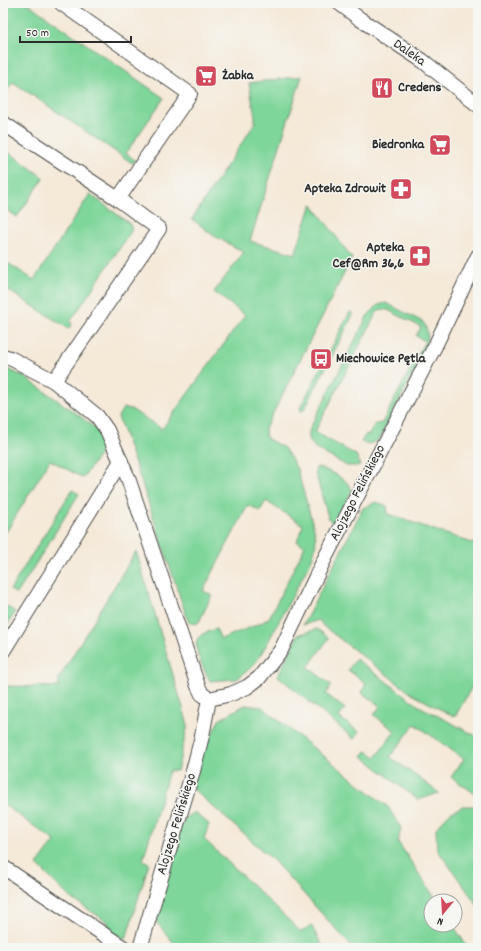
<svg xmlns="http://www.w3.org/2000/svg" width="481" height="951" font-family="Dekko,sans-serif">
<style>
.green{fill:#7ed69a;stroke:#548062}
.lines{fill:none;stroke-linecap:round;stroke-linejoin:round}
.minor-casing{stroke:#494845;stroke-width:16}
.minor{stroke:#fff;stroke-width:14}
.labels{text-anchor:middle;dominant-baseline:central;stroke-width:3;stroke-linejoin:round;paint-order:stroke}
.street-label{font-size:14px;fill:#2b2b2b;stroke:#f6f6f2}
.poi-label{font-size:14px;font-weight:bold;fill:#2b2b2b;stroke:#f6f6f2;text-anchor:start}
</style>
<rect width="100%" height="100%" fill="#f6f6f2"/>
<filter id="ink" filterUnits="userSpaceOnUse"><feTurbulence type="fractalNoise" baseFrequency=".025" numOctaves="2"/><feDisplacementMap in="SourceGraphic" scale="8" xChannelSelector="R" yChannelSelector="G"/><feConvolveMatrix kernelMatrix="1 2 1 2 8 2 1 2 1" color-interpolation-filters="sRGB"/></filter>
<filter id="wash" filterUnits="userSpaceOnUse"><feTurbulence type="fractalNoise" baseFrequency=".012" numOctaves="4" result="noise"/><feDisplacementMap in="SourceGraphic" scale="16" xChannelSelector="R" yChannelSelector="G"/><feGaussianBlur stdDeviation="0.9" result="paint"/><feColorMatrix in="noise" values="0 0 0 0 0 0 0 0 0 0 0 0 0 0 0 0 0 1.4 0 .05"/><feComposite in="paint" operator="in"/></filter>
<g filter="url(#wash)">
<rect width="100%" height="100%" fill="#f5e9d8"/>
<g class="green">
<polygon points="3,3 27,3 164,98 126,153 136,161 132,163 13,82 3,96"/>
<path d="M302,76l-52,165 45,13 17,-50 40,54 -87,171 1,9 18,10 8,12 5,9 18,63c2,11 0,19 -4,29l-44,83 -13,21 -17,14 -27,2c-5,-10 -20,-35 -11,-44 3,-4 12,-6 17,-8l5,10 40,-16 8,-5 36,-72 -8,-5 6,-16 -37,-24 -6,10 -12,-6 -45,86 9,4 -13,27 -4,2 -7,-3 -50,-149 -20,-55 5,-9 8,1 31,20 83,-114 -31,-23 30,-40 -30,-16 -22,-17 63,-96v-6l-6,-34z"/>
<polygon points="3,148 44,178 17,217 3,207"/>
<polygon points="90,194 130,224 132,230 70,322 72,323 69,329 3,287 3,260 34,280"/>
<path d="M386,303l37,19c6,9 5,17 3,27l-47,91 -10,4 -8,-2 5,-8 3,1 6,-11 7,-1 43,-82 -9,-5 5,-9 -33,-17 -7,-1 -4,3 -62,120 41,23 2,4 2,7h-13l-31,-17 -7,-9v-8l2,-6 57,-111 10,-10z"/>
<polygon points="350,312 353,313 353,315 304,410 301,411 300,408"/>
<polygon points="3,367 23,376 80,416 96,429 101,437 104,448 83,478 50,460 3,537"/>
<path d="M317,467l4,1c11,5 26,10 31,22l-16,32h-5l-3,-5 -13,-45 1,-4z"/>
<polygon points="72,490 79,494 17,594 10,590"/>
<polygon points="376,502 387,506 388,514 478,545 478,676 456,715 453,716 412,694 323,626 319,620 303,625 363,508"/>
<polygon points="136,551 188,725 177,771 169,771 143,860 149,863 126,939 120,938 106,927 109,923 68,896 37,865 55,841 3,804 3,686 59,687 59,678"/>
<polygon points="3,604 15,612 5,629 3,628"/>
<polygon points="317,629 329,638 308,667 331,685 326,694 345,709 339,717 359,732 354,739 278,676 298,635"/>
<polygon points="356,659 419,706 478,737 478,793 474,793 451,777 464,759 415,724 390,757 439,793 418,800 362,756 366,751 376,757 395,731 374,715 380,706 362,693 366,683 348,670"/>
<polygon points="245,705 262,707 388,807 401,828 398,842 437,901 431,901 431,925 453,925 468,948 353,948 273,860 192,788 202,753 219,720"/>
<polygon points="463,806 478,806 478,906 437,849 436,828 450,813"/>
<polygon points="194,812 209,824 204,839 301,932 311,925 322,945 320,948 178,948 156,922 183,819"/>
</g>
</g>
<g filter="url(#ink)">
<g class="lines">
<g class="minor-casing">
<g id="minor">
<polyline points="61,3 190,94 118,199"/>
<polyline points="339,3 360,19 423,61 478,105"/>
<polyline points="3,123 118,199 159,229 54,381"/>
<polyline points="3,356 10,358 54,381 97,416 107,430 128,478 198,686 202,694 209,699"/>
<polyline points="3,651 121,461"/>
<polyline points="209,699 231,694 247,687 259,678 281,650 324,560 435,346 478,256"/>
<polyline points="3,867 124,948"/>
<polyline points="140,948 193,771 202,736 209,699"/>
</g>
</g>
<use href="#minor" class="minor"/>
</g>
</g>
<defs>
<g id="supermarket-square" transform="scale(1.15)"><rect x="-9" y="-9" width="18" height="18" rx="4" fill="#d1495b" stroke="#f6f6f2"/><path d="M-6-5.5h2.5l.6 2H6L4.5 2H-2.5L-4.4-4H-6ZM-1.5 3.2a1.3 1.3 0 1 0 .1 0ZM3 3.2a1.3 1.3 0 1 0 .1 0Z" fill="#fff"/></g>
<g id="restaurant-square" transform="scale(1.15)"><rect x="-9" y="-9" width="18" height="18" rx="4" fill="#d1495b" stroke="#f6f6f2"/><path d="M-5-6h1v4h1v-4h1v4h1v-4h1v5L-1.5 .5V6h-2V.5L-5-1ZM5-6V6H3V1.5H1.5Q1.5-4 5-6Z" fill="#fff"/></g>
<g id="pharmacy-square" transform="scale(1.15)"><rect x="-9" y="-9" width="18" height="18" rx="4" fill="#d1495b" stroke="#f6f6f2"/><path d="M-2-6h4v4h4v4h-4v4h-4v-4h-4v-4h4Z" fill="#fff"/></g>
<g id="bus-square" transform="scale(1.15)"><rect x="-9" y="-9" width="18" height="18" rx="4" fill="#d1495b" stroke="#f6f6f2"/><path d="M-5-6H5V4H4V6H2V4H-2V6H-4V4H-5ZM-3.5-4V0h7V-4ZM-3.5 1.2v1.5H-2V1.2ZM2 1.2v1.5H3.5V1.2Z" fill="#fff"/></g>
</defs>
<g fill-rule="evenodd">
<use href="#supermarket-square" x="206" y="76"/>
<use href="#restaurant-square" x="382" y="88"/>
<use href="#supermarket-square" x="440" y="145"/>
<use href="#pharmacy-square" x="401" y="189"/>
<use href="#pharmacy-square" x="420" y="256"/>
<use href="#bus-square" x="321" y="359"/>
</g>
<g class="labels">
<g class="street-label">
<text transform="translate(409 53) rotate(35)">Daleka</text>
<text transform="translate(358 493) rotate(-63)">Alojzego Felińskiego</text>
<text transform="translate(177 824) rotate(-73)">Alojzego Felińskiego</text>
</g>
<g class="poi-label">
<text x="222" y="76">Żabka</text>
<text x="398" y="88">Credens</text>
<text x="424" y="145" text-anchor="end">Biedronka</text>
<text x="386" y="189" text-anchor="end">Apteka Zdrowit</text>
<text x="404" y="248" text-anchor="end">Apteka<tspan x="404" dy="16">Cef@Rm 36,6</tspan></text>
<text x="336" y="359">Miechowice Pętla</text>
</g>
</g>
<rect width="481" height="951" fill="none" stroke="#f6f6f2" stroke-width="16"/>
<g transform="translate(443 913) rotate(198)"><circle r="19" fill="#f6f6f2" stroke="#a5a5a2"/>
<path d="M0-3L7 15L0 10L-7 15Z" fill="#d1495b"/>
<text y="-6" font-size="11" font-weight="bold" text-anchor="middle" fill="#2b2b2b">N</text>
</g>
<path d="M20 36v6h111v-6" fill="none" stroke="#2b2b2b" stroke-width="2"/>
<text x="26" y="36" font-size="12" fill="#2b2b2b" stroke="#f6f6f2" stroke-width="3" paint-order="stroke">50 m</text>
</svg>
